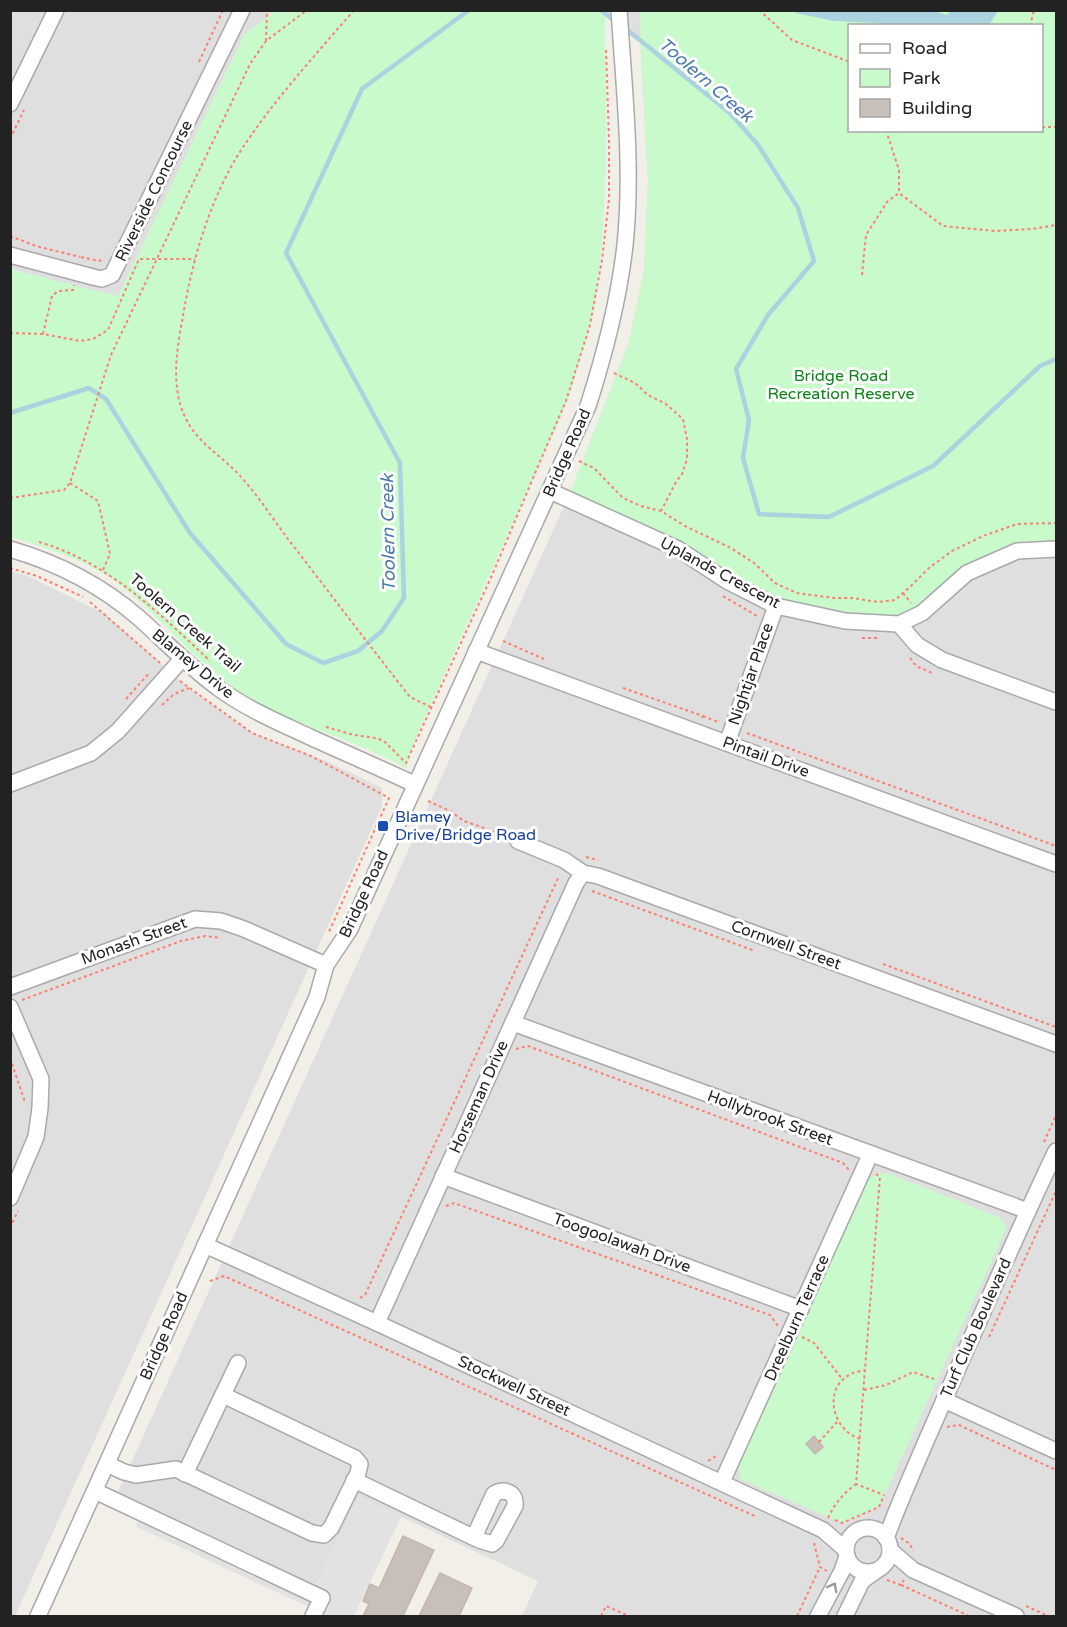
<svg xmlns="http://www.w3.org/2000/svg" width="1067" height="1627" font-family="'Varela Round',sans-serif">
<style>
.residential{fill:#e0dfdf;fill-rule:evenodd}
.park{fill:#c8facc;fill-rule:evenodd}
.parking{fill:#e2e2e2}
.water{fill:#aad3df}
.lines{fill:none;stroke-linecap:round;stroke-linejoin:round}
.stream{stroke:#aad3df;stroke-width:4.5}
.building{fill:#c7bfb8;stroke:#c4b6ab;stroke-width:1.5}
.minor-casing{stroke:#a9a9a9;stroke-width:18}
.path{stroke:#fa8072;stroke-width:2;stroke-dasharray:3 3;stroke-linecap:butt}
.minor{stroke:#fff;stroke-width:15}
.oneway{stroke:#9c9c9c}
.transit-dot{fill:#1a4fb4;stroke:#fff;stroke-width:2}
.labels{text-anchor:middle;dominant-baseline:central;stroke-width:6;stroke-linejoin:round;paint-order:stroke}
.street-label{font-size:16px;fill:#222;stroke:#fff}
.park-label{font-size:16px;fill:#0c8416;stroke:#fff}
.transit-label{font-size:16px;fill:#164399;stroke:#fff;text-anchor:start}
.water-label{font-size:18px;font-style:italic;fill:#4a7aab;stroke:#fff}
</style>
<rect width="100%" height="100%" fill="#f2efe9"/>
<g class="residential">
<polygon points="11,11 329,11 106,399 11,413"/>
<path d="M602,11h454v1605h-534l16,-35 -179,-84 -43,89 -199,-92 453,-1001 59,-151 15,-72 4,-88 -8,-143zM850,26h192v104h-192z"/>
<polygon points="10,571 28,576 105,614 189,688 252,733 326,761 382,788 382,806 15,1616 10,1616"/>
</g>
<g class="park">
<path d="M602,10l3,3c1,92 4,185 -8,277 -5,36 -20,80 -31,115l-150,333 -10,30c-54,-30 -115,-43 -167,-77 -47,-31 -81,-79 -127,-112 -30,-20 -68,-32 -101,-42v-268l107,27 126,-261 26,-20 1,-4z"/>
<path d="M639,11h417v531l-43,1 -53,24 -45,40 -16,9 -50,-4 -70,-14 -48,-25 -49,-31 -112,-49 59,-151 15,-72 4,-88zM850,26h192v104h-192z"/>
<polygon points="887,1173 999,1217 1007,1227 879,1507 842,1523 740,1479 738,1463 868,1179 878,1174"/>
</g>
<polygon class="parking" points="359,1497 401,1517 354,1616 328,1616 135,1526 139,1518 310,1599"/>
<polygon class="water" points="931,10 947,15 951,11 998,11 988,26 882,25 879,23 834,21 796,13 795,11"/>
<g class="lines">
<g class="stream">
<polyline points="601,10 616,22"/>
<polyline points="625,28 731,114 758,145 798,208 814,261 768,315 736,369 749,420 743,458 759,514 829,517 933,466 1040,366 1056,359"/>
<polyline points="10,413 89,388 106,399 190,533 286,644 323,663 358,651 382,631 404,598 400,463 286,253 362,89 469,10"/>
</g>
</g>
<g class="building">
<polygon points="814,1436 823,1447 815,1454 806,1444"/>
<polygon points="403,1536 434,1550 403,1616 363,1616 369,1604 363,1601 370,1584 379,1588"/>
<polygon points="440,1573 472,1588 459,1616 419,1616"/>
</g>
<g class="lines">
<g class="minor-casing">
<g id="minor">
<polyline points="10,104 56,10"/>
<polyline points="10,255 93,277 102,279 112,275 242,10"/>
<polyline points="550,491 678,549 727,581 776,606 845,621 899,624 922,613 967,573 1017,551 1056,549"/>
<path d="M10,549c48,14 91,36 129,69 27,24 52,51 82,72 28,20 59,33 89,47 35,16 70,31 104,47"/>
<polyline points="899,624 917,645 942,660 1056,702"/>
<polyline points="476,651 1056,864"/>
<polyline points="727,743 776,606"/>
<polyline points="10,784 91,753 118,731 182,659"/>
<polyline points="518,841 564,860 583,873 598,876 1056,1044"/>
<polyline points="10,987 195,919 221,921 244,929 326,965"/>
<polyline points="10,1007 41,1079 40,1108 36,1137 10,1198"/>
<polyline points="513,1023 1028,1211"/>
<polyline points="443,1176 801,1309"/>
<polyline points="205,1245 377,1323 823,1530 846,1550"/>
<polyline points="377,1323 576,883 583,873"/>
<polyline points="944,1400 1056,1451"/>
<polyline points="107,1464 124,1472 136,1475 176,1469 312,1533 324,1535 331,1528 358,1473 360,1464 355,1458 223,1395"/>
<polyline points="185,1474 238,1363"/>
<path d="M354,1480l125,60 13,4 4,-3 19,-35c2,-14 -11,-18 -21,-12l-20,43"/>
<polyline points="722,1482 870,1155"/>
<polyline points="95,1491 322,1598 313,1616"/>
<circle cx="868" cy="1550" r="22"/>
<path d="M886,1538c21,-56 46,-110 70,-165 33,-75 65,-149 100,-222"/>
<polyline points="890,1550 913,1570 1016,1616"/>
<path d="M38,1616l279,-619 9,-32 24,-36 238,-523c17,-53 31,-106 37,-161 8,-77 -1,-157 -6,-235"/>
<polyline points="818,1616 842,1571 847,1556"/>
<polyline points="845,1616 862,1581 876,1571"/>
</g>
</g>
<g class="path">
<path d="M354,10c-40,47 -83,93 -116,145 -30,49 -47,110 -56,167 -6,31 -11,67 4,97 13,26 38,38 56,59 17,19 31,41 46,61 41,53 81,106 122,158l23,11"/>
<polyline points="759,10 792,40 850,62"/>
<polyline points="1030,26 1034,10"/>
<polyline points="266,41 267,10"/>
<polyline points="199,62 223,10"/>
<polyline points="1042,127 1056,127"/>
<polyline points="886,130 899,170 899,193"/>
<polyline points="10,139 24,110"/>
<polyline points="10,236 36,246 80,257"/>
<polyline points="81,257 99,261 104,259"/>
<polyline points="862,275 866,235 887,202 899,193 943,226 995,231 1032,229 1056,225"/>
<polyline points="10,333 43,334 80,341 93,339 108,330 139,259 195,259"/>
<polyline points="43,334 52,296 58,291 73,290 74,285"/>
<polyline points="614,373 635,383 648,395 666,404 683,419 687,439 687,459 682,474 676,482 661,511"/>
<polyline points="579,461 594,468 623,498 641,506 661,511 685,526 731,548 754,563 775,583 797,593 834,598 853,598 878,602 895,600 912,585 929,568 952,551 983,536 1017,524 1056,523"/>
<polyline points="70,483 98,501 110,554 103,570"/>
<polyline points="10,498 64,490 70,483 111,355 250,64 266,41 307,10"/>
<path d="M39,542c69,20 120,71 171,119"/>
<polyline points="10,568 37,576 83,597"/>
<polyline points="903,593 911,603"/>
<polyline points="723,596 757,616"/>
<polyline points="90,602 160,663"/>
<polyline points="862,638 877,638"/>
<polyline points="503,641 544,659"/>
<polyline points="910,658 916,666 932,673"/>
<polyline points="180,681 252,733 311,756 389,798 328,934"/>
<polyline points="623,688 703,716 702,718"/>
<polyline points="126,699 150,672"/>
<polyline points="162,705 174,694 189,688"/>
<polyline points="703,716 718,722 719,720"/>
<polyline points="326,727 354,735 376,738 384,741 406,763 493,573 547,445 566,401 590,325 602,260 609,199 609,141 606,47"/>
<polyline points="747,733 1056,846"/>
<polyline points="428,801 450,811 464,821 504,835"/>
<polyline points="586,857 598,860"/>
<polyline points="592,891 755,951"/>
<polyline points="883,964 1056,1027"/>
<polyline points="22,1000 181,941 205,936 221,938"/>
<polyline points="516,1049 528,1046 843,1163 849,1170"/>
<polyline points="10,1058 25,1102"/>
<polyline points="1044,1142 1056,1115"/>
<polyline points="876,1174 880,1177 856,1484 884,1495"/>
<polyline points="446,1206 454,1203 770,1315 778,1326"/>
<polyline points="10,1228 18,1211"/>
<polyline points="210,1281 224,1276 757,1517"/>
<polyline points="360,1298 365,1295 559,876"/>
<polyline points="802,1337 814,1343 843,1380"/>
<polyline points="989,1337 1056,1191"/>
<polyline points="864,1390 886,1385 913,1372 937,1380"/>
<polyline points="947,1427 959,1425 1056,1470"/>
<path d="M860,1439c-28,-9 -38,-51 -9,-65 4,-2 10,-3 14,-4"/>
<polyline points="819,1442 837,1422"/>
<polyline points="708,1461 718,1455"/>
<path d="M828,1518c7,-15 15,-24 28,-34"/>
<polyline points="835,1520 842,1523 879,1507 884,1495"/>
<polyline points="901,1538 910,1544 913,1551"/>
<polyline points="814,1543 820,1567 827,1571"/>
<polyline points="887,1580 901,1585 904,1580"/>
<polyline points="901,1585 969,1616"/>
<polyline points="1026,1606 1048,1616"/>
<polyline points="601,1616 606,1606 629,1616"/>
<polyline points="797,1616 820,1567"/>
</g>
<use href="#minor" class="minor"/>
</g>
<defs><path id="oneway-chevron" d="M-2-3.5L2.5 0L-2 3.5" fill="none" stroke-width="1.6" stroke-linecap="round" stroke-linejoin="round" transform="scale(1.5)"/></defs>
<use class="oneway" href="#oneway-chevron" transform="translate(833 1587) rotate(-62)"/>
<rect class="transit-dot" x="377" y="820" width="12" height="12" rx="3"/>
<g class="labels">
<g class="street-label">
<text transform="translate(154 191) rotate(-64)">Riverside Concourse</text>
<text transform="translate(567 453) rotate(-66)">Bridge Road</text>
<text transform="translate(720 573) rotate(28)">Uplands Crescent</text>
<text transform="translate(185 623) rotate(41)">Toolern Creek Trail</text>
<text transform="translate(193 664) rotate(39)">Blamey Drive</text>
<text transform="translate(751 674) rotate(-71)">Nightjar Place</text>
<text transform="translate(766 757) rotate(20)">Pintail Drive</text>
<text transform="translate(364 894) rotate(-65)">Bridge Road</text>
<text transform="translate(134 941) rotate(-20)">Monash Street</text>
<text transform="translate(786 945) rotate(20)">Cornwell Street</text>
<text transform="translate(479 1097) rotate(-66)">Horseman Drive</text>
<text transform="translate(770 1118) rotate(20)">Hollybrook Street</text>
<text transform="translate(622 1243) rotate(20)">Toogoolawah Drive</text>
<text transform="translate(797 1318) rotate(-66)">Dreelburn Terrace</text>
<text transform="translate(976 1328) rotate(-66)">Turf Club Boulevard</text>
<text transform="translate(164 1336) rotate(-66)">Bridge Road</text>
<text transform="translate(514 1386) rotate(25)">Stockwell Street</text>
</g>
<g class="park-label">
<text x="841" y="376">Bridge Road<tspan x="841" dy="18">Recreation Reserve</tspan></text>
</g>
<g class="transit-label">
<text x="395" y="817">Blamey<tspan x="395" dy="18">Drive/Bridge Road</tspan></text>
</g>
<g class="water-label">
<text transform="translate(706 80) rotate(41)">Toolern Creek</text>
<text transform="translate(388 533) rotate(-91)">Toolern Creek</text>
</g>
</g>
<rect width="1067" height="1627" fill="none" stroke="#222222" stroke-width="24"/>
<rect x="848" y="24" width="195" height="108" fill="#ffffff" stroke="#a7a7a7" stroke-width="1.5"/>
<rect x="860" y="44" width="30" height="9" fill="#ffffff" stroke="#a7a7a7" stroke-width="1.5"/>
<text x="902" y="54" font-size="18" fill="#222222">Road</text>
<rect x="860" y="69" width="30" height="18" fill="#c8facc" stroke="#a7a7a7" stroke-width="1.5"/>
<text x="902" y="84" font-size="18" fill="#222222">Park</text>
<rect x="860" y="99" width="30" height="18" fill="#c7bfb8" stroke="#a7a7a7" stroke-width="1.5"/>
<text x="902" y="114" font-size="18" fill="#222222">Building</text>
</svg>
